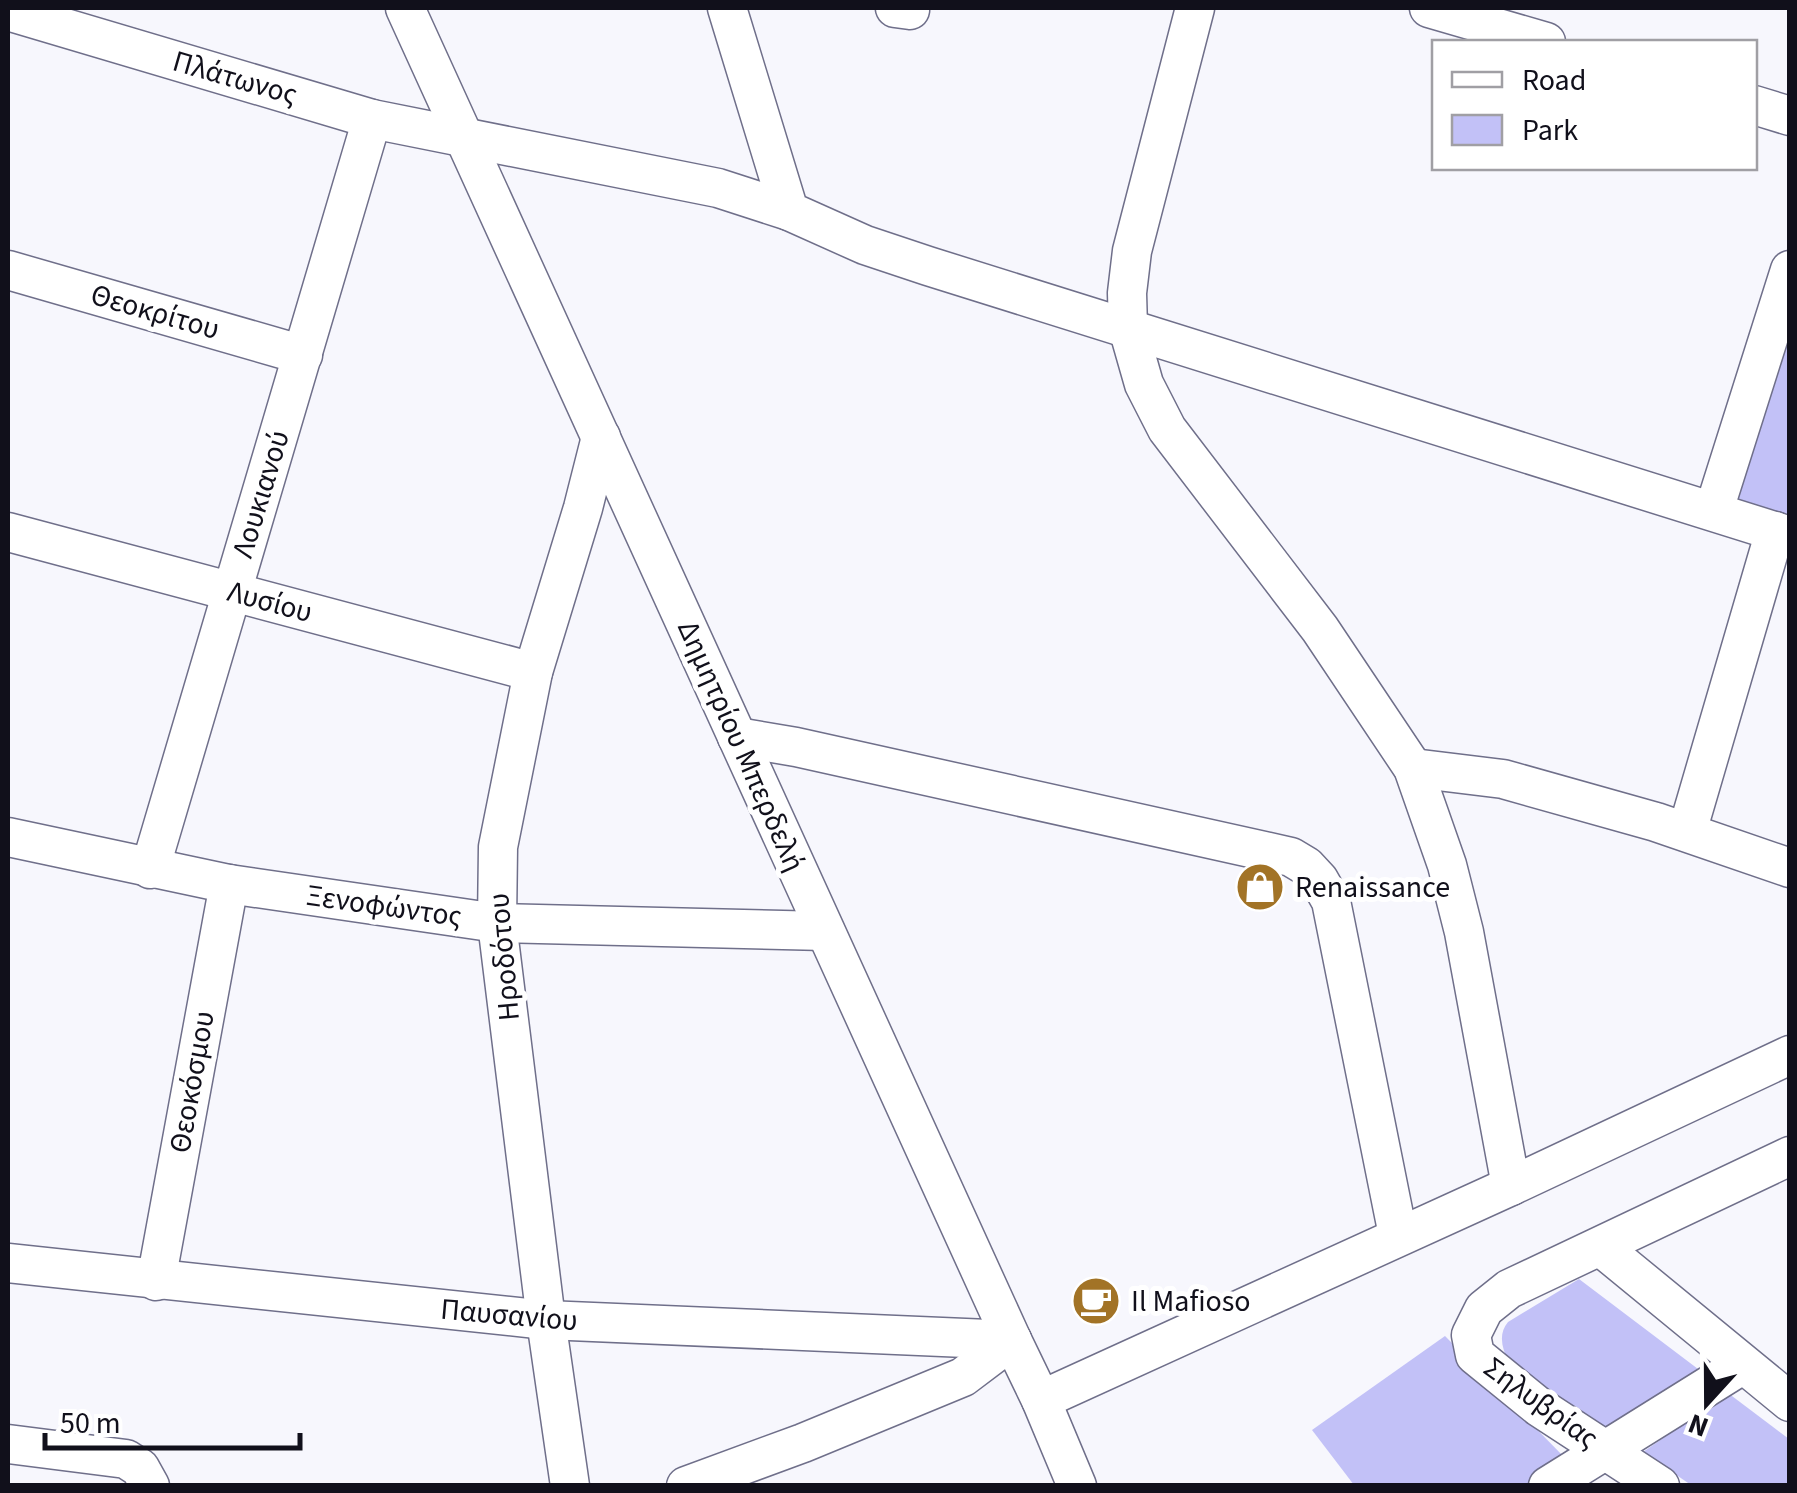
<svg xmlns="http://www.w3.org/2000/svg" width="1797" height="1493" font-family="'Source Sans 3',sans-serif">
<style>
.green{fill:#c2c1f7}
.lines{fill:none;stroke-linecap:round;stroke-linejoin:round}
.minor-casing{stroke:#6f6f8a;stroke-width:41}
.minor{stroke:#fff;stroke-width:38}
.labels{text-anchor:middle;dominant-baseline:central;stroke-width:10;stroke-linejoin:round;paint-order:stroke}
.street-label{font-size:30px;fill:#11101b;stroke:#fff}
.poi-label{font-size:30px;fill:#11101b;stroke:#fff;text-anchor:start}
</style>
<rect width="100%" height="100%" fill="#f7f7fd"/>
<g class="green">
<polygon points="1789,299 1789,527 1725,507"/>
<path d="M1579,1279l123,93 -91,60c-20,-9 -41,-16 -60,-27 -22,-14 -65,-57 -43,-83z"/>
<polygon points="1445,1336 1567,1460 1527,1485 1354,1485 1312,1430"/>
<polygon points="1728,1393 1789,1439 1789,1485 1691,1485 1643,1452"/>
</g>
<g class="lines">
<g class="minor-casing">
<g id="minor">
<polyline points="405,8 1012,1340 1041,1400 1077,1486"/>
<polyline points="727,8 789,211 865,245 928,266 1790,536"/>
<polyline points="895,8 910,10"/>
<polyline points="1195,8 1132,251 1127,293 1128,328 1144,384 1167,429 1320,629 1413,768 1447,865 1464,932 1511,1186"/>
<polyline points="1429,8 1546,42"/>
<polyline points="8,11 372,119 718,188 789,211"/>
<polyline points="1754,105 1790,116"/>
<polyline points="8,270 303,355"/>
<polyline points="1714,510 1790,270"/>
<polyline points="8,532 533,672"/>
<polyline points="737,737 796,747 1291,857 1306,866 1319,880 1331,901 1398,1235"/>
<polyline points="1413,768 1503,779 1656,822 1790,868"/>
<polyline points="1687,832 1775,531"/>
<polyline points="8,837 229,884 497,923 825,931"/>
<polyline points="150,869 372,119"/>
<polyline points="1601,1247 1790,1402"/>
<polyline points="8,1263 546,1320 1012,1340"/>
<polyline points="156,1281 229,884"/>
<polyline points="1041,1400 1511,1186 1790,1055"/>
<polyline points="8,1444 126,1459 140,1468 150,1486"/>
<polyline points="570,1486 546,1320 497,923 498,847 533,672 583,508 601,437"/>
<polyline points="686,1486 803,1443 963,1377 1012,1340"/>
<polyline points="1548,1486 1742,1365"/>
<polyline points="1660,1486 1539,1407 1475,1355 1471,1335 1484,1309 1509,1289 1790,1156"/>
</g>
</g>
<use href="#minor" class="minor"/>
</g>
<defs>
<g id="shop-disc" transform="scale(2.5)"><circle r="9.5" fill="#a27326" stroke="#fff"/><path d="M-5-2.5h2.3a2.7 3.5 0 0 1 5.4 0H5L5.5 6h-11ZM-1.5-2.5h3a1.5 2.3 0 0 0-3 0Z" fill="#fff"/></g>
<g id="cafe-disc" transform="scale(2.5)"><circle r="9.5" fill="#a27326" stroke="#fff"/><path d="M-5.5-4.5H6V0H3Q3 3.5 0 3.5H-2.5Q-5.5 3.5-5.5 0ZM3-3.2v2h1.7v-2ZM-6 4.5H4V6H-6Z" fill="#fff"/></g>
</defs>
<g fill-rule="evenodd">
<use href="#shop-disc" x="1260" y="887"/>
<use href="#cafe-disc" x="1096" y="1301"/>
</g>
<g class="labels">
<g class="street-label">
<text transform="translate(235 78) rotate(16)">Πλάτωνος</text>
<text transform="translate(155 312) rotate(16)">Θεοκρίτου</text>
<text transform="translate(261 494) rotate(-73)">Λουκιανού</text>
<text transform="translate(270 602) rotate(15)">Λυσίου</text>
<text transform="translate(741 746) rotate(66)">Δημητρίου Μπερδελή</text>
<text transform="translate(384 906) rotate(8)">Ξενοφώντος</text>
<text transform="translate(504 957) rotate(-95)">Ηροδότου</text>
<text transform="translate(192 1082) rotate(-80)">Θεοκόσμου</text>
<text transform="translate(509 1315) rotate(5)">Παυσανίου</text>
<text transform="translate(1541 1403) rotate(36)">Σηλυβρίας</text>
</g>
<g class="poi-label">
<text x="1295" y="887">Renaissance</text>
<text x="1131" y="1301">Il Mafioso</text>
</g>
</g>
<rect width="1797" height="1493" fill="none" stroke="#11101b" stroke-width="20"/>
<rect x="1432" y="40" width="325" height="130" fill="#ffffff" stroke="#a09fa4" stroke-width="2.5"/>
<rect x="1452" y="72" width="50" height="15" fill="#ffffff" stroke="#a09fa4" stroke-width="2.5"/>
<text x="1522" y="90" font-size="30" fill="#11101b">Road</text>
<rect x="1452" y="115" width="50" height="30" fill="#c2c1f7" stroke="#a09fa4" stroke-width="2.5"/>
<text x="1522" y="140" font-size="30" fill="#11101b">Park</text>
<g transform="translate(1707 1403) rotate(201)" stroke="#ffffff" stroke-width="8" paint-order="stroke">
<path d="M0-8L18 38L0 25L-18 38Z" fill="#11101b"/>
<text y="-15" font-size="28" font-weight="bold" text-anchor="middle" fill="#11101b">N</text>
</g>
<path d="M45 1433v15h255v-15" fill="none" stroke="#11101b" stroke-width="5"/>
<text x="60" y="1433" font-size="30" fill="#11101b" stroke="#ffffff" stroke-width="8" paint-order="stroke">50 m</text>
</svg>
